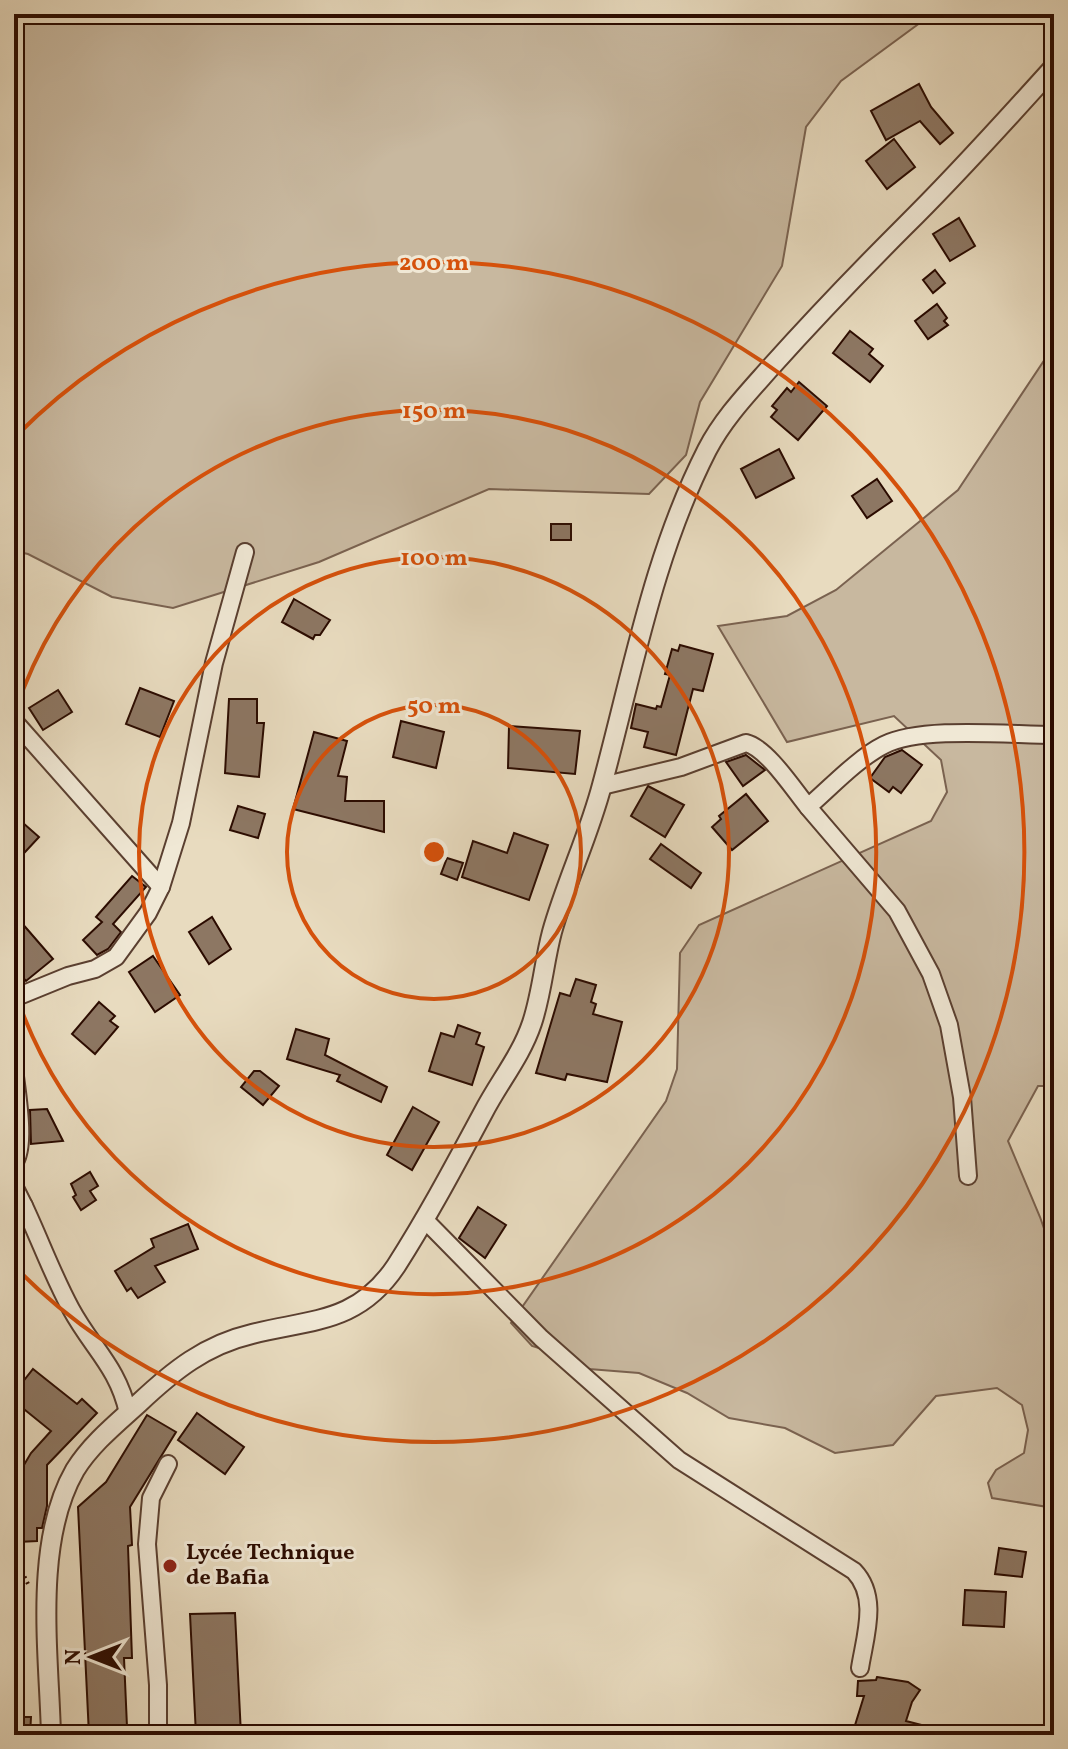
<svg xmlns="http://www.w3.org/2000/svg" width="1068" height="1749" font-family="Vollkorn,serif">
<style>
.green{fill:#c8b89f;stroke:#7a6250;stroke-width:2}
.building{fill:#8d7763;stroke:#2b0b00;stroke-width:2}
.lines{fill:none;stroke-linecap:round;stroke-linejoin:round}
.minor-casing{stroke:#5a3f30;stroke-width:20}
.tertiary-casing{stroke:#5a3f30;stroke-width:22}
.path{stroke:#2b0b00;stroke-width:4;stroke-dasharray:2 4;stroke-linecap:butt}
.minor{stroke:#f0e8d5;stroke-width:16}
.tertiary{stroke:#f0e8d5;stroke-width:18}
.ring{fill:none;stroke:#d5510b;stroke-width:4}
.poi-dot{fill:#8f2418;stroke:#f0e8d5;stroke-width:3}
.labels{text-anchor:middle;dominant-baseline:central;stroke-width:6;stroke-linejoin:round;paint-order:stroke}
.poi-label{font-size:22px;font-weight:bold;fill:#2b0b00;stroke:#f0e8d5;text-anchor:start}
.centre{fill:#d5510b;stroke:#f0e8d5;stroke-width:4}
.ring-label{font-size:24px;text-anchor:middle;font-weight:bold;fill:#d5510b;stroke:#f0e8d5;stroke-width:6;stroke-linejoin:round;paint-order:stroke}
</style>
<rect width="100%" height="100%" fill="#e8dbbf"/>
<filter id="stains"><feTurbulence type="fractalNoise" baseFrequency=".0025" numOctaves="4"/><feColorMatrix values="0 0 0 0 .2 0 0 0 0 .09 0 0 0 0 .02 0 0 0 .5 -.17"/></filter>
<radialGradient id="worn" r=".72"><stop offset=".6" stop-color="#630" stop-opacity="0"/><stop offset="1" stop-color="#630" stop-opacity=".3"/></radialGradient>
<g class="green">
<polygon points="14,14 932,14 841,81 806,127 782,266 700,402 686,455 649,494 489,489 319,562 173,608 112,597 28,554 14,551"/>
<polygon points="1054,340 1054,1086 1038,1086 1008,1141 1040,1217 1054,1257 1054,1508 992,1498 988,1483 996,1470 1024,1453 1028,1430 1022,1405 997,1388 936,1396 893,1445 835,1453 785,1428 729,1418 687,1393 639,1373 589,1369 561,1355 532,1346 511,1323 666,1101 677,1069 680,953 699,925 931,821 947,792 941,760 894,716 787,742 718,626 787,616 836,590 958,490 1049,353"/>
</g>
<g class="building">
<polygon points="919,84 931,107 953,133 940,144 920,121 886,140 871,111"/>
<polygon points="894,139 915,167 887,189 866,161"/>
<polygon points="959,218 975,246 950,261 933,234"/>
<polygon points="935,270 945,283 933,293 923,280"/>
<polygon points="937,304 947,318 944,321 948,325 928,339 915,321"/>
<polygon points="850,331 873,349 869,354 883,366 870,382 833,353"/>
<polygon points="799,382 827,406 798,440 771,417 777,410 772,406 787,388 791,392"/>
<polygon points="779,449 794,478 756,498 741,469"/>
<polygon points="877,479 892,501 867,518 852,496"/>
<rect x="551" y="524" width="20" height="16"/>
<polygon points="294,599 330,620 320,635 315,635 313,639 282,622"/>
<polygon points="680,645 713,654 703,691 693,689 676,755 644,747 648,732 631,728 636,704 656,709 657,706 661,707 670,675 665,674 672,649 678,651"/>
<polygon points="140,688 174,701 160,737 126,724"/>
<polygon points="58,690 72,712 43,730 29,708"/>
<polygon points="229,699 257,699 257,723 264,723 259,777 225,773"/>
<polygon points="401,721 444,732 436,768 393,757"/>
<polygon points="509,726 580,731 575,774 508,768"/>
<polygon points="314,732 347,741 338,776 347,777 345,801 384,801 384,832 293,809"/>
<polygon points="902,750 922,765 901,793 893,787 889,792 870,778 885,757"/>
<polygon points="746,755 765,770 743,786 726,762"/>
<polygon points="648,786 684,805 665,837 631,816"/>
<polygon points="746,794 768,821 732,850 712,827 721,819 719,816"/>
<polygon points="238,806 265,814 258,838 230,830"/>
<polygon points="14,815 39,837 14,864"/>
<polygon points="514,833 548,845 529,900 462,877 473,841 507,853"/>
<polygon points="661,844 701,873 691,888 650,859"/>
<polygon points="447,858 463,863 457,880 441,874"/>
<polygon points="132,876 146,887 113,924 121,932 108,949 97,955 83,940 102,922 96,917"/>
<polygon points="14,914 53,959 26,981 14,968"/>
<polygon points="212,917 231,949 209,964 189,932"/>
<polygon points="153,956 180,995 155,1012 129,972"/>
<polygon points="576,979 596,985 591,1002 596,1004 593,1014 622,1022 607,1082 567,1074 565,1080 536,1073 560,993 570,996"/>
<polygon points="99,1002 115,1016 110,1021 118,1027 95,1054 72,1034"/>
<polygon points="458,1025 480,1033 476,1044 484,1047 472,1085 429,1071 441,1033 454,1037"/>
<polygon points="296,1029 329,1039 325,1055 387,1087 381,1102 337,1081 340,1075 287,1059"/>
<polygon points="254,1071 260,1071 279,1086 263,1105 241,1087"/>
<polygon points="413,1107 439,1122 412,1170 387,1155"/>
<polygon points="47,1109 63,1141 31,1144 30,1110"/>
<polygon points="90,1172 98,1186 90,1191 96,1200 81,1210 73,1197 76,1195 71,1184"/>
<polygon points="478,1207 506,1225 485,1258 459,1238"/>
<polygon points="188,1224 198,1249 155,1266 165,1282 138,1298 131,1288 127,1291 115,1271 154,1247 151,1239"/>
<polygon points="33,1369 77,1404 82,1399 97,1413 47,1465 47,1506 42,1528 37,1528 37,1541 18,1542 18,1475 31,1453 51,1431 14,1401 14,1393"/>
<polygon points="197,1413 244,1447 225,1474 178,1440"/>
<polygon points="147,1415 176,1432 130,1507 132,1545 128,1546 132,1658 124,1658 127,1727 124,1727 125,1735 89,1735 78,1507 106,1482"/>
<polygon points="999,1548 1026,1552 1022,1577 995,1574"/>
<polygon points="965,1590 1006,1592 1004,1627 963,1625"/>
<polygon points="235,1613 241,1735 196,1735 190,1614"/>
<polygon points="877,1677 908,1682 920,1690 912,1702 906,1721 941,1730 940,1735 852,1735 864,1696 857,1696 858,1681 876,1680"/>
<polygon points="14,1717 31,1717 30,1735 14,1735"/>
</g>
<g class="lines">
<g class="minor-casing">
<g id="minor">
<polyline points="14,721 161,887"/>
<path d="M602,786l79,-19 65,-24c21,5 48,47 62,64 22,-19 50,-49 76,-62 38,-19 125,-10 170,-10"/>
<polyline points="808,807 897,911 931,974 949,1025 962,1097 968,1176"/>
<polyline points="14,998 68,976 95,969 116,957 148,913 161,887 181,823 214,663 245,552"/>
<path d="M14,1068c2,21 13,78 0,95"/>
<polyline points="14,1186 24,1206"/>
<path d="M14,1205l10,1c16,34 29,70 47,103 21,39 47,58 57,104"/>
<path d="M424,1219l117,119 138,122 175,111c25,26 11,65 6,97"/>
<polyline points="158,1735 158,1685 147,1544 151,1498 168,1464"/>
</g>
</g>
<g class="tertiary-casing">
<path id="tertiary" d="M51,1735c-2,-81 -18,-192 24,-265 16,-26 42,-47 64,-67 34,-32 66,-58 113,-69 60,-15 106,-11 144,-68 32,-50 59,-101 87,-153 16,-31 38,-57 49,-90 10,-30 12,-61 20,-91 14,-50 37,-97 50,-147 31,-114 51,-229 105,-335 16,-31 40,-56 63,-82 44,-49 89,-96 135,-142 52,-51 100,-105 149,-159"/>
</g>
<polyline class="path" points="14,1555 29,1586"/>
<use href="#minor" class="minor"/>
<use href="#tertiary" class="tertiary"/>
</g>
<g class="ring">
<circle cx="434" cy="852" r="147"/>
<circle cx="434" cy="852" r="295"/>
<path d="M15 712A442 442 0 1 1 15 992"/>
<path d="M17 435A590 590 0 1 1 17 1269"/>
</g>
<circle class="poi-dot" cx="170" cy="1566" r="8"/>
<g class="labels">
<g class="poi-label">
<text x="186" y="1553">Lycée Technique<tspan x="186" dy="25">de Bafia</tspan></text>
</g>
</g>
<circle cx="434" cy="852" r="12" class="centre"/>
<g class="ring-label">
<text x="434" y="270">200 m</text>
<text x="434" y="418">150 m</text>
<text x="434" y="565">100 m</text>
<text x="434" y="713">50 m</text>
</g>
<rect width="1068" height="1749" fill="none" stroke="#e8dbbf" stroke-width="48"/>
<rect x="16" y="16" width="1036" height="1717" fill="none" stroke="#2b0b00" stroke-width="4"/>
<rect x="24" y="24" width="1020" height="1701" fill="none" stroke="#2b0b00" stroke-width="2"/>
<g transform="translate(92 1657) rotate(270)" stroke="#f0e8d5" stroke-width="6" paint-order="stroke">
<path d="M0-6L14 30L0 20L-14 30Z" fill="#2b0b00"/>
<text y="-12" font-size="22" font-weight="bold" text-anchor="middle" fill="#2b0b00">N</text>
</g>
<rect width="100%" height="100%" filter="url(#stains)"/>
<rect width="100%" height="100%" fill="url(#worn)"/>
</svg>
